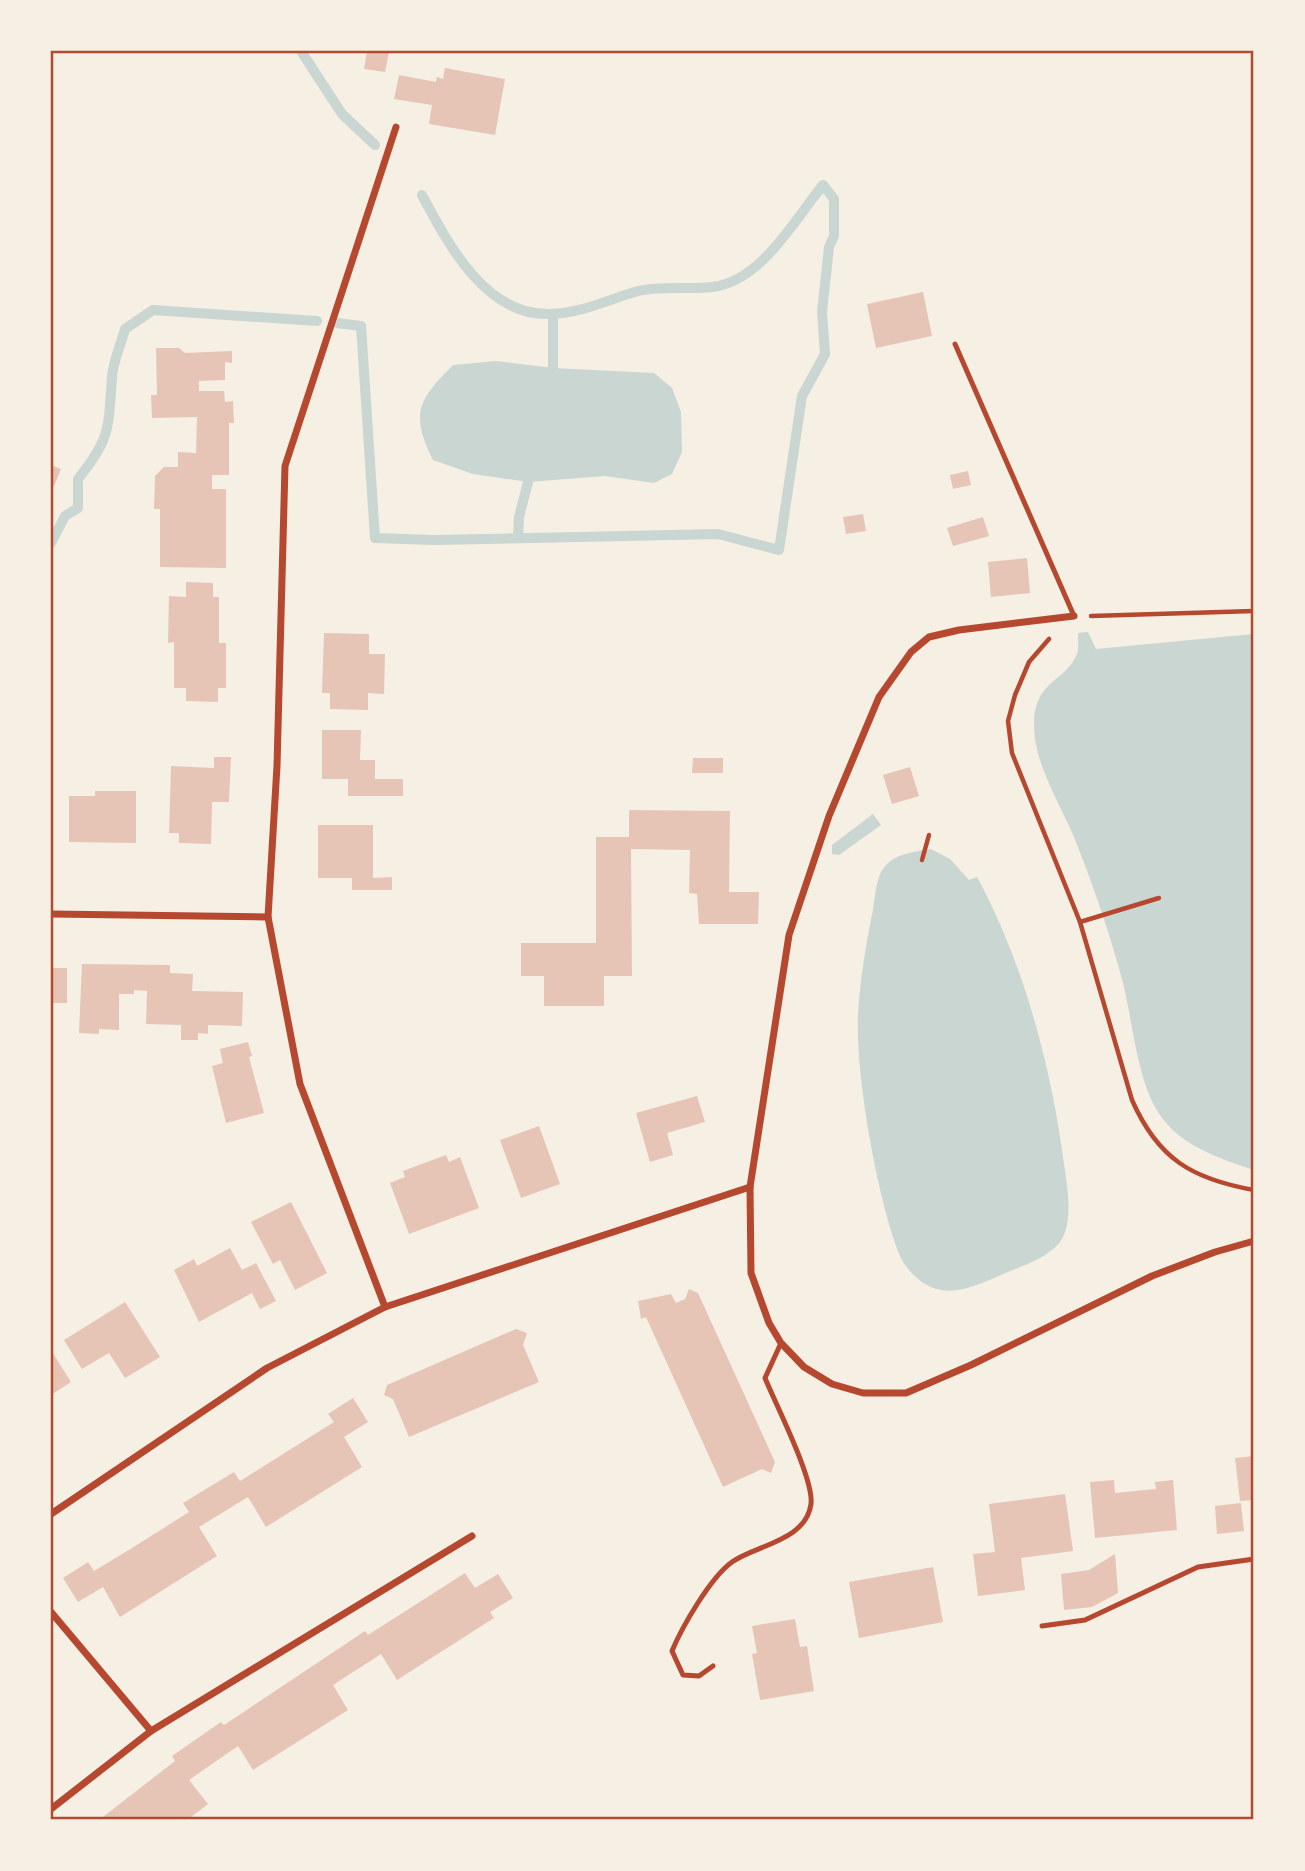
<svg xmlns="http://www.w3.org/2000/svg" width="1305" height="1871" font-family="Commissioner,sans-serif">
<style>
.water{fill:#c9d6d2}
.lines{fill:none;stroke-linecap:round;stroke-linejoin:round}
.stream{stroke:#c9d6d2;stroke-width:10}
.building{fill:#e6c5b7}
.path{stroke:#b5482f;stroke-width:4.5}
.service{stroke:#b5482f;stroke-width:5}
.minor{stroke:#b5482f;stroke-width:7}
.neatline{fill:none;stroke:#b5482f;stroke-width:2.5}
</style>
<rect width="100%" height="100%" fill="#f6efe4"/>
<g class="water">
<path d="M497,361l56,7 101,5 18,15 9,24 1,40 -10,22 -18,9 -49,-7 -77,6 -55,-8 -40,-14c-23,-46 -15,-60 20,-95z"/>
<path d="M1088,632l8,17 158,-15v536c-33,-11 -73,-24 -94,-55 -23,-33 -27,-93 -37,-132 -12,-46 -28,-92 -45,-136 -15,-40 -44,-80 -44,-123 1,-45 31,-41 43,-70 2,-6 1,-14 1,-21z"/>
<polygon points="873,814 881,825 839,855 832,854 832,845"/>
<path d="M931,849l19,10 19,21 8,-3c47,87 74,189 87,287 3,21 8,47 1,68 -7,24 -44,34 -64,43 -26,11 -53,25 -79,7 -9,-7 -16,-14 -21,-24 -23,-54 -46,-185 -43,-244 2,-34 8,-70 15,-104 2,-13 3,-31 10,-41 11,-16 31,-17 48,-20z"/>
</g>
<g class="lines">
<g class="stream">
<polyline points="301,51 342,114 375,145"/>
<polyline points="553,314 553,368"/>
<path d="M337,323l24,3 14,212 59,2 284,-6 61,16 23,-154 23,-42 -3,-42 7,-65 5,-11v-37l-11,-14c-28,34 -62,97 -111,102 -24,3 -49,-2 -74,4 -29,8 -55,22 -87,23 -65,3 -103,-70 -129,-119"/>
<polyline points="518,538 519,517 528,482"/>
<path d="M51,543l14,-27 13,-8v-29c34,-42 30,-52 34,-102 1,-16 9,-33 13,-48l28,-19 164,11"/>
</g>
</g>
<g class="building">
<polygon points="367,51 389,52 385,72 364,69"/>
<polygon points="445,68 505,79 495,135 429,124 432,105 394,99 399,75 436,82 437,77 443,79"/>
<polygon points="923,292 932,336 876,348 867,304"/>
<polygon points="156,348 179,348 185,353 232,351 232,363 225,362 225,380 199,381 199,391 224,391 225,402 233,401 234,423 229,423 229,475 212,475 212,489 226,489 226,568 160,567 160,509 154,509 155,476 164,467 178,467 178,452 196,453 197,417 152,418 151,395 157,395"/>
<polygon points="51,465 61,469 54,486 51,484"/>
<polygon points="968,471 971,485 953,489 950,475"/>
<polygon points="863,514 866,531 846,534 843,517"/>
<polygon points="983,517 989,536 953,546 947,528"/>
<polygon points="1027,558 1030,593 991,597 988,562"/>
<polygon points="186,582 213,583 213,597 219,597 219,643 226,643 226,688 218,688 218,702 186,701 186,688 174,688 174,642 168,643 169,596 186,597"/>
<polygon points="324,633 369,634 369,654 385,654 384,694 368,693 368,710 330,709 330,693 322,693"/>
<polygon points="322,730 361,730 360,760 375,760 375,779 403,779 403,796 348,796 348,779 322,779"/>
<polygon points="214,757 231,757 229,802 212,802 211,844 179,843 179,833 169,833 171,766 214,768"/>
<polygon points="693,758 723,758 723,773 692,773"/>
<polygon points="910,767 919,796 892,804 883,775"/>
<polygon points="95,791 136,791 136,843 69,842 69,796 95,796"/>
<polygon points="629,810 730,811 729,892 759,892 758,924 699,924 697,894 689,893 690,850 631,849 632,976 604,976 604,1006 544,1006 544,976 521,976 521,943 596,943 596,837 629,837"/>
<polygon points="318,825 373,825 373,878 392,877 392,890 352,890 352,878 318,878"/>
<polygon points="82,964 170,965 170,973 193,974 192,991 243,992 242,1026 208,1025 208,1034 198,1033 198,1040 181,1040 181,1025 146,1024 147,991 134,990 134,994 119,994 119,1030 99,1029 99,1034 79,1033"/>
<rect x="51" y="968" width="16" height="35"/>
<polygon points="248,1042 252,1056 249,1057 264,1113 226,1123 212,1066 223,1063 220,1049"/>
<polygon points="697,1096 705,1122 667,1133 673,1155 650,1162 636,1113"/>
<polygon points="539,1126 560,1184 521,1198 500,1140"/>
<polygon points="446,1155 449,1162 460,1157 479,1208 409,1234 390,1183 405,1177 403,1171"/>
<polygon points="291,1202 327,1273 295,1290 280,1260 273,1264 251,1222"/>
<polygon points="230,1248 242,1270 256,1263 276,1301 260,1309 252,1293 199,1322 174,1270 194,1259 197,1266"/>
<polygon points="689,1289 698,1293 775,1462 771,1473 762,1469 723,1487 646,1317 641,1319 638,1301 671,1294 676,1303 685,1299"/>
<polygon points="125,1302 160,1357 125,1378 109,1353 82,1369 64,1340"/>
<polygon points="516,1329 527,1333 523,1345 539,1382 409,1437 393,1399 384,1395 387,1385"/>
<polygon points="51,1350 71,1382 51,1395"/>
<polygon points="353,1398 368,1422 344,1437 362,1467 266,1527 248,1497 199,1527 217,1556 120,1617 103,1587 78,1602 63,1578 88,1562 94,1571 132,1548 189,1512 183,1503 234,1472 240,1481 334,1422 328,1414"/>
<polygon points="1254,1456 1254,1500 1240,1501 1235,1458"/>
<polygon points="1114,1480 1115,1493 1156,1489 1155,1482 1173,1480 1177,1530 1095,1538 1090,1482"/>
<polygon points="1065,1494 1073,1551 1021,1558 1025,1590 978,1596 973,1554 995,1552 989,1504"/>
<polygon points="1241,1503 1244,1531 1217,1534 1215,1506"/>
<polygon points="1115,1554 1118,1593 1092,1607 1064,1610 1061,1574 1089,1570"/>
<polygon points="933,1567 943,1622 859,1638 849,1582"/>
<polygon points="465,1573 475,1588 498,1574 513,1598 490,1612 494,1618 397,1680 381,1654 333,1685 348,1710 253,1770 238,1746 189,1780 208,1804 187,1820 99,1820 175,1761 172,1756 221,1722 224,1725 365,1631 368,1635"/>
<polygon points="795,1619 800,1647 807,1646 814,1691 760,1700 752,1654 757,1653 752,1626"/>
</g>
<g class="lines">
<g class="path">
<polyline points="1091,616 1254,611"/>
<path d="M1049,639l-20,23 -14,33 -7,26 4,32 68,169 52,178c26,59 60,79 122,90"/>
<polyline points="922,860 929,835"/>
<polyline points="1080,922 1159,898"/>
</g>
<g class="service">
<polyline points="955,344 1074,616"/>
<polyline points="1042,1626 1085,1620 1198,1567 1254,1559"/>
<path d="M713,1666l-14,10 -16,-1 -11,-24c10,-24 38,-73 60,-89 24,-17 74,-21 79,-58 3,-25 -35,-99 -46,-126l16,-35"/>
</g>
<g class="minor">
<polyline points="1074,616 959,630 929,637 911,652 879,697 829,816 789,935 750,1187 751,1273 769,1323 781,1343 804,1367 832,1384 863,1393 906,1393 971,1365 1152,1276 1215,1252 1254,1241"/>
<polyline points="51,914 268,917"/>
<polyline points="385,1307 300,1084 268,917 277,766 285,466 396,127"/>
<polyline points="51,1514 267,1368 385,1307 750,1187"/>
<polyline points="51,1612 151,1731"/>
<polyline points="51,1809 151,1731 472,1536"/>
</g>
</g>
<rect width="1305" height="1871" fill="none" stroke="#f6efe4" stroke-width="105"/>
<rect x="52" y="52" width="1200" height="1766" class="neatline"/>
</svg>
